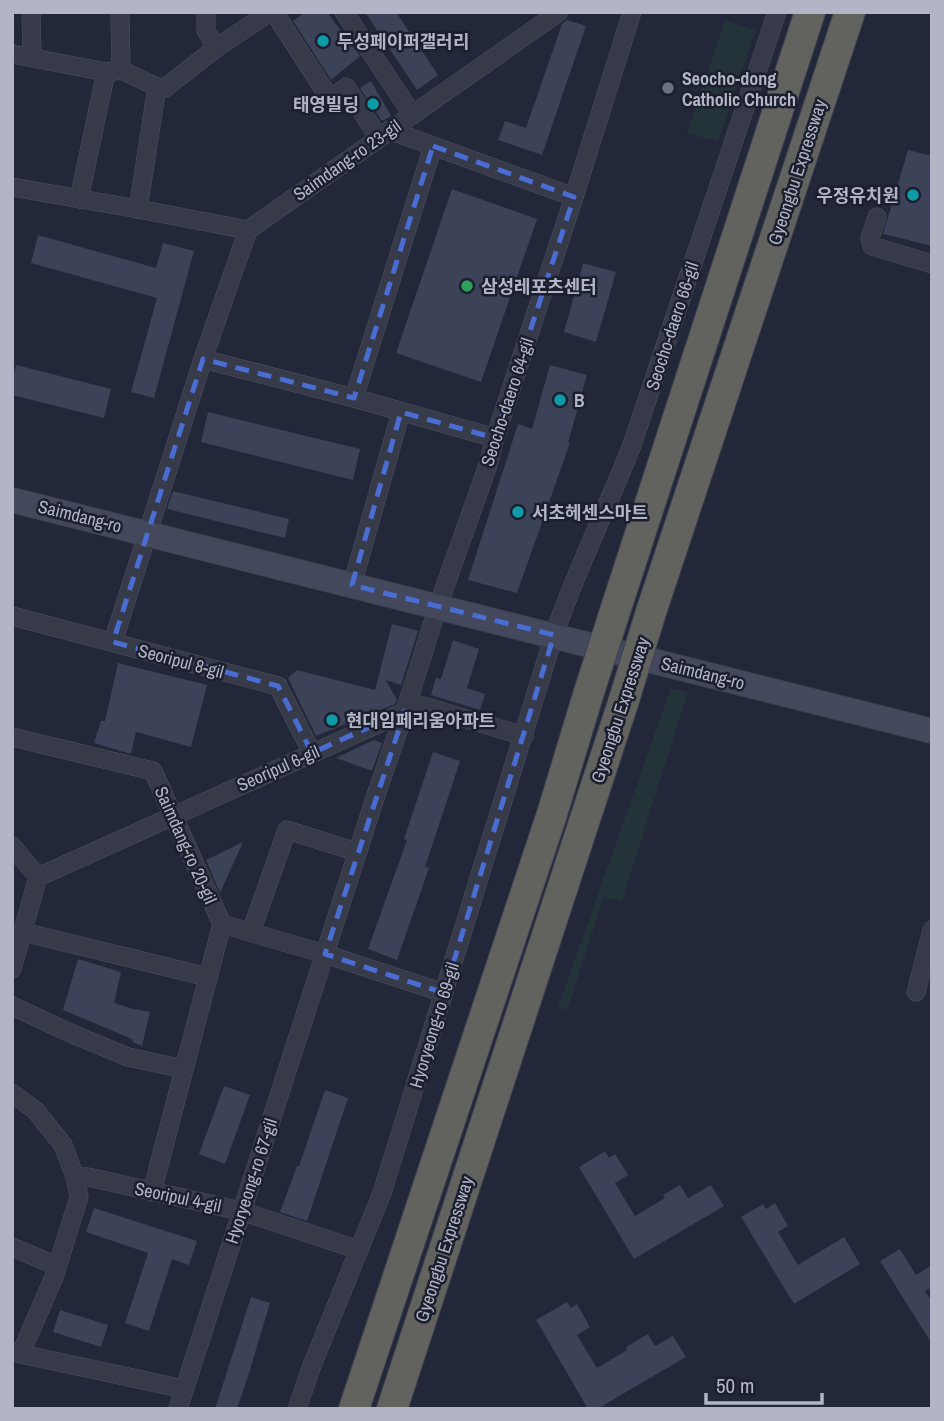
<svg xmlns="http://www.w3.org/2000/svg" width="944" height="1421" font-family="'Archivo Narrow','Noto Sans KR',sans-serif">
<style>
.green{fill:#24333a}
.building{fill:#3c4257}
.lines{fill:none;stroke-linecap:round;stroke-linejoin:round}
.minor-casing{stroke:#4e5261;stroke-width:19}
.secondary-casing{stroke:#3f4352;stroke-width:26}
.trunk-casing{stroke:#3e4251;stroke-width:32}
.minor{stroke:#363a49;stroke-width:18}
.secondary{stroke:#44485c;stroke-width:24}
.trunk{stroke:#62625e;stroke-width:30}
.trunk-bridge-casing{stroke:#3e4251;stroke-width:32;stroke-linecap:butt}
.trunk-bridge{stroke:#62625e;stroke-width:30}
.marked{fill:none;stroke:#496dd2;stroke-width:5;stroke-dasharray:14 9;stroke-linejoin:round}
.culture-dot{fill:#0f9aa8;stroke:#1b1f2e;stroke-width:2.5}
.worship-dot{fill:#6b7280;stroke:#1b1f2e;stroke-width:2.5}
.leisure-dot{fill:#2e9e5b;stroke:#1b1f2e;stroke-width:2.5}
.labels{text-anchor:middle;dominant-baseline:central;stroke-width:5;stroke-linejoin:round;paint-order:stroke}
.poi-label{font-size:18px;font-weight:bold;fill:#b1b5c5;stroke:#1b1f2e;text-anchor:start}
.street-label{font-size:18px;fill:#b1b5c5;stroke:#1b1f2e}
</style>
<rect width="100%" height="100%" fill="#222739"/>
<g class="green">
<polygon points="725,20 755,30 718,142 687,133"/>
<polygon points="671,688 688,692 622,901 604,897 567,1010 558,1007"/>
</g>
<g class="building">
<polygon points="305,12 327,12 360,56 331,80 293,21"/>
<polygon points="365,12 396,12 438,75 417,90"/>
<polygon points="567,20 586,26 542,155 498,140 505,121 526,128 562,24"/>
<polygon points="371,81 391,116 382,121 360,88"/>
<polygon points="908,150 932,156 932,246 883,234"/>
<polygon points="452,189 537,219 481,382 396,353"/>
<polygon points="38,235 156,268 163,243 194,251 154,398 131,392 157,298 31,263"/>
<polygon points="583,263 616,272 596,342 564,332"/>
<polygon points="16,365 111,389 104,418 12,395 12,382"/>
<polygon points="550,365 587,375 568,443 570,443 517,593 468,580 518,424 532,429"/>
<polygon points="208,412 360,449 353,480 201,442"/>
<polygon points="173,491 289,519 285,538 167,509"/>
<polygon points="392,624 418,631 401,685 386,680 397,700 395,704 316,736 288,678 297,670 375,690"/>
<polygon points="453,640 479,649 467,688 485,694 480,710 431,695 436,678 441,679"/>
<polygon points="118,663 207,685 191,747 136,732 131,754 94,743 101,721 105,721"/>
<polygon points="374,740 382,743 372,771 336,758"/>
<polygon points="433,752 460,761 425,867 429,868 397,960 368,949 407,840 404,839"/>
<polygon points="243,842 220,893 206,860"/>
<polygon points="78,959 121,972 114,1003 136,1010 136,1009 150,1012 142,1046 133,1042 132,1039 63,1010"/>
<polygon points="224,1086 250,1095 225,1164 199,1154"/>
<polygon points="325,1090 348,1098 307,1221 280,1212 297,1166 299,1166"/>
<polygon points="605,1151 609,1158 615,1154 628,1175 615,1183 635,1216 665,1198 663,1195 680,1185 688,1198 711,1185 724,1206 634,1259 579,1167"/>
<polygon points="775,1203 788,1226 778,1232 798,1265 844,1237 860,1264 794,1304 741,1217 763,1204 766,1209"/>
<polygon points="94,1208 197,1241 189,1265 172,1259 149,1331 125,1323 148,1253 86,1232"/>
<polygon points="900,1249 916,1275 932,1265 932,1287 925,1291 932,1302 932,1344 880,1261"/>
<polygon points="251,1297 270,1303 249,1373 237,1409 215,1409"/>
<polygon points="567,1302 571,1308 577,1304 590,1327 577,1335 597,1368 627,1350 626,1347 648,1334 655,1346 673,1336 686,1357 597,1409 588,1409 536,1320"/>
<polygon points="60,1310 108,1325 101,1347 53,1332"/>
</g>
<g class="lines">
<g class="minor-casing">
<g id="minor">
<polyline points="31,12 32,57"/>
<polyline points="120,12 121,70"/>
<polyline points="206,12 206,30 216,48"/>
<polyline points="274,12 330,99 346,87 379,138"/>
<polyline points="344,12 412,114"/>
<polyline points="12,54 106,72 121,70 157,87 165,88 216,48 270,12"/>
<polyline points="389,130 574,197"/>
<polyline points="12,187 138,209 248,230"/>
<polyline points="79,199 106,72"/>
<polyline points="138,209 157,87"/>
<polyline points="877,217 870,238 872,246 932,264"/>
<polyline points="203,359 354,398 495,438"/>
<polyline points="354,398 433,146"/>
<polyline points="352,585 401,412"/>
<polyline points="12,616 278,686 312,753"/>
<polyline points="113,642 203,359 248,230 559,12"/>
<polyline points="12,737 153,771 222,924 152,1192"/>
<polyline points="12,846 38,877 12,969"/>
<polyline points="38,877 420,705 524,736"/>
<polyline points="222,924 325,954 444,993"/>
<polyline points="23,932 208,977"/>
<polyline points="251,932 287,830 357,852"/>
<polyline points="916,992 932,930"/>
<polyline points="12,1006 77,1036 128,1057 184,1069"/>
<polyline points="12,1093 36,1111 63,1145 75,1177 79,1197 54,1277 21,1353"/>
<polyline points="75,1177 88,1177 241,1211 359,1250"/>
<polyline points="12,1247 57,1266"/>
<polyline points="12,1352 184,1389"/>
<polyline points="178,1409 376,795 405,711 438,606 487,468 495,438 574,197 632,12"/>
<path d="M297,1409l14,-41 71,-175 172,-558c22,-65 53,-126 78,-190l145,-433"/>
</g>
</g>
<g class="secondary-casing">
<polyline id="secondary" points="12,500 932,731"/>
</g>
<g class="trunk-casing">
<g id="trunk">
<polyline points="618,602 810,12"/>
<polyline points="651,612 850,12"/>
<polyline points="354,1409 552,814 589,692"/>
<polyline points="392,1409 623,703"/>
</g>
</g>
<use href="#minor" class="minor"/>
<use href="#secondary" class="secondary"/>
<use href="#trunk" class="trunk"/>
<g class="trunk-bridge-casing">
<g id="trunk-bridge">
<polyline points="589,692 618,602"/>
<polyline points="623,703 651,612"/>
</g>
</g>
<use href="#trunk-bridge" class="trunk-bridge"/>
</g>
<path class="marked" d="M433,146l141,51 -79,241 -94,-26 -49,173 202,50 -110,358 -119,-39 80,-243 -93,42 -34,-67 -165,-44 90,-283 151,39z"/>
<g class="culture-dot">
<circle cx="323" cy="41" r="7"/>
<circle cx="373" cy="104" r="7"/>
<circle cx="913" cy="195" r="7"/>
<circle cx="560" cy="400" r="7"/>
<circle cx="518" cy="512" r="7"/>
<circle cx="332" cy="720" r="7"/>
</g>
<circle class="worship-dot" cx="668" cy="88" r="7"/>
<circle class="leisure-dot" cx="467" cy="286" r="7"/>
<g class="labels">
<g class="poi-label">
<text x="337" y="41">두성페이퍼갤러리</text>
<text x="682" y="78">Seocho-dong<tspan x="682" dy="21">Catholic Church</tspan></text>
<text x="359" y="104" text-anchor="end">태영빌딩</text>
<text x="899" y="195" text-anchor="end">우정유치원</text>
<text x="481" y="286">삼성레포츠센터</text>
<text x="574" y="400">B</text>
<text x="532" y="512">서초헤센스마트</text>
<text x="346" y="720">현대임페리움아파트</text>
</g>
<g class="street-label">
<text transform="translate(347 160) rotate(-35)">Saimdang-ro 23-gil</text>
<text transform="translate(797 172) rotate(-72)">Gyeongbu Expressway</text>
<text transform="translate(672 326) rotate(-72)">Seocho-daero 66-gil</text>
<text transform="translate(507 402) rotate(-72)">Seocho-daero 64-gil</text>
<text transform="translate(80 516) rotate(14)">Saimdang-ro</text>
<text transform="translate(181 661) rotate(15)">Seoripul 8-gil</text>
<text transform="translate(703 673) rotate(14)">Saimdang-ro</text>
<text transform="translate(620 710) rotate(-72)">Gyeongbu Expressway</text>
<text transform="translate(278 768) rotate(-24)">Seoripul 6-gil</text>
<text transform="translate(186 845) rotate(66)">Saimdang-ro 20-gil</text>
<text transform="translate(434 1025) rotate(-73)">Hyoryeong-ro 69-gil</text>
<text transform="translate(251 1181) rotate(-72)">Hyoryeong-ro 67-gil</text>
<text transform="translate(178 1197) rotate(12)">Seoripul 4-gil</text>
<text transform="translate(444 1249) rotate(-72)">Gyeongbu Expressway</text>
</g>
</g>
<rect width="944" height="1421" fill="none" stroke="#b1b5c5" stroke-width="28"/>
<path d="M706 1393v10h116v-10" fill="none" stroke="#b1b5c5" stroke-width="3.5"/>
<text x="716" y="1393" font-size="21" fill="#b1b5c5" stroke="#1b1f2e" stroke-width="5" paint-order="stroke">50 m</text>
</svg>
